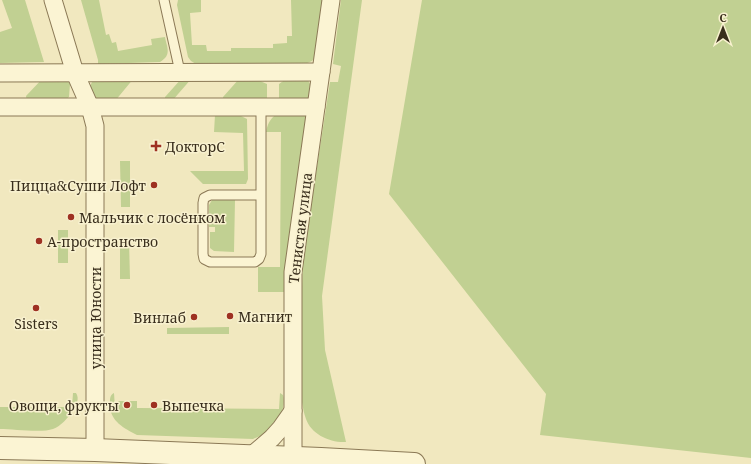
<svg xmlns="http://www.w3.org/2000/svg" width="751" height="464" font-family="'Noto Serif',serif">
<style>
.green{fill:#c1d092}
.lines{fill:none;stroke-linecap:round;stroke-linejoin:round}
.service-casing{stroke:#8b7956;stroke-width:11}
.minor-casing{stroke:#8b7956;stroke-width:19}
.tertiary-casing{stroke:#8b7956;stroke-width:24}
.service{stroke:#fbf4d3;stroke-width:9}
.minor{stroke:#fbf4d3;stroke-width:17}
.tertiary{stroke:#fbf4d3;stroke-width:22}
.poi-dot{fill:#9e3122;stroke:#f8f1cf;stroke-width:1.5}
.labels{text-anchor:middle;dominant-baseline:central;stroke-width:3;stroke-linejoin:round;paint-order:stroke}
.poi-label{font-size:14px;fill:#392e1c;stroke:#f8f1cf;text-anchor:start}
.street-label{font-size:14px;fill:#392e1c;stroke:#f8f1cf}
</style>
<rect width="100%" height="100%" fill="#f1e8bf"/>
<g class="green">
<polygon points="2,0 25,0 44,62 0,63 0,32 12,28"/>
<path d="M81,0h18l7,35 3,-1 3,9 4,-1 2,9 34,-6 -1,-6 14,-2c2,11 7,18 -5,25l-62,2v-4z"/>
<polygon points="178,0 201,0 201,12 190,13 192,45 206,45 207,51 231,51 231,48 273,48 273,44 287,43 287,36 292,36 291,0 324,0 316,56 312,61 305,64 196,64 191,61 188,57 177,5"/>
<path d="M341,0h21l-40,296 3,54 21,92c-16,1 -35,-8 -40,-23 -2,-5 -3,-11 -4,-17v-115l1,-29 27,-176h8l3,-16 -8,-2z"/>
<polygon points="422,0 751,0 751,458 540,435 546,394 389,194"/>
<polygon points="44,77 67,80 70,84 69,97 65,100 27,102 26,96"/>
<path d="M134,78l-19,23c-14,0 -16,2 -25,-11l1,-6 2,-4z"/>
<polygon points="182,78 192,78 172,101 165,101 165,97"/>
<polygon points="239,79 255,79 267,84 267,99 279,99 279,84 286,79 308,80 310,84 308,100 223,101 223,97"/>
<path d="M279,112l24,1 5,4 -21,175h-29v-25h22l1,-135h-15c2,-10 5,-14 13,-20z"/>
<polygon points="215,115 239,115 247,119 248,179 246,184 203,184 190,171 244,171 243,133 214,132"/>
<polygon points="120,161 130,161 130,207 121,207"/>
<polygon points="212,200 235,200 234,252 214,251 210,248 210,232 215,232 215,227 209,227 209,205"/>
<rect x="58" y="230" width="10" height="33"/>
<polygon points="120,240 129,240 130,279 120,279"/>
<polygon points="229,327 229,334 167,334 167,328"/>
<path d="M73,393h3c4,6 0,12 -3,17 -5,8 -12,16 -20,19 -11,4 -40,0 -53,0v-22h72z"/>
<path d="M114,393l1,15h3v-7h19v7l142,1 1,-16 3,2c3,10 -3,26 -10,33 -5,6 -13,8 -20,11l-116,-4c-13,-7 -28,-14 -27,-32 0,-5 0,-8 4,-10z"/>
</g>
<g class="lines">
<g class="service-casing">
<g id="service">
<polyline points="164,0 180,72"/>
<polyline points="261,107 261,254 259,259 255,262 210,262 204,259 203,254 203,203 204,198 210,195 261,195"/>
</g>
</g>
<g class="minor-casing">
<g id="minor">
<polyline points="53,0 75,73 90,107 95,126 95,450"/>
<polyline points="0,73 321,72"/>
<polyline points="0,107 316,107"/>
<polyline points="251,456 272,438 281,428 293,411"/>
<polyline points="293,458 293,272 331,0"/>
</g>
</g>
<g class="tertiary-casing">
<polyline id="tertiary" points="0,448 95,450 321,459 414,464"/>
</g>
<use href="#service" class="service"/>
<use href="#minor" class="minor"/>
<use href="#tertiary" class="tertiary"/>
</g>
<g class="poi-dot">
<path d="M154 140h4v4h4v4h-4v4h-4v-4h-4v-4h4z"/>
<circle cx="154" cy="185" r="4"/>
<circle cx="71" cy="217" r="4"/>
<circle cx="39" cy="241" r="4"/>
<circle cx="36" cy="308" r="4"/>
<circle cx="230" cy="316" r="4"/>
<circle cx="194" cy="317" r="4"/>
<circle cx="127" cy="405" r="4"/>
<circle cx="154" cy="405" r="4"/>
</g>
<g class="labels">
<g class="poi-label">
<text x="165" y="146">ДокторС</text>
<text x="146" y="185" text-anchor="end">Пицца&amp;Суши Лофт</text>
<text x="79" y="217">Мальчик с лосёнком</text>
<text x="47" y="241">А-пространство</text>
<text x="238" y="316">Магнит</text>
<text x="186" y="317" text-anchor="end">Винлаб</text>
<text x="36" y="323" text-anchor="middle">Sisters</text>
<text x="119" y="405" text-anchor="end">Овощи, фрукты</text>
<text x="162" y="405">Выпечка</text>
</g>
<g class="street-label">
<text transform="translate(300 228) rotate(-83)">Тенистая улица</text>
<text transform="translate(95 318) rotate(-90)">улица Юности</text>
</g>
</g>
<g transform="translate(723 28)" stroke="#f8f1cf" stroke-width="3" paint-order="stroke">
<path d="M0-3L7 15L0 10L-7 15Z" fill="#392e1c"/>
<text y="-6" font-size="11" font-weight="bold" text-anchor="middle" fill="#392e1c">С</text>
</g>
</svg>
